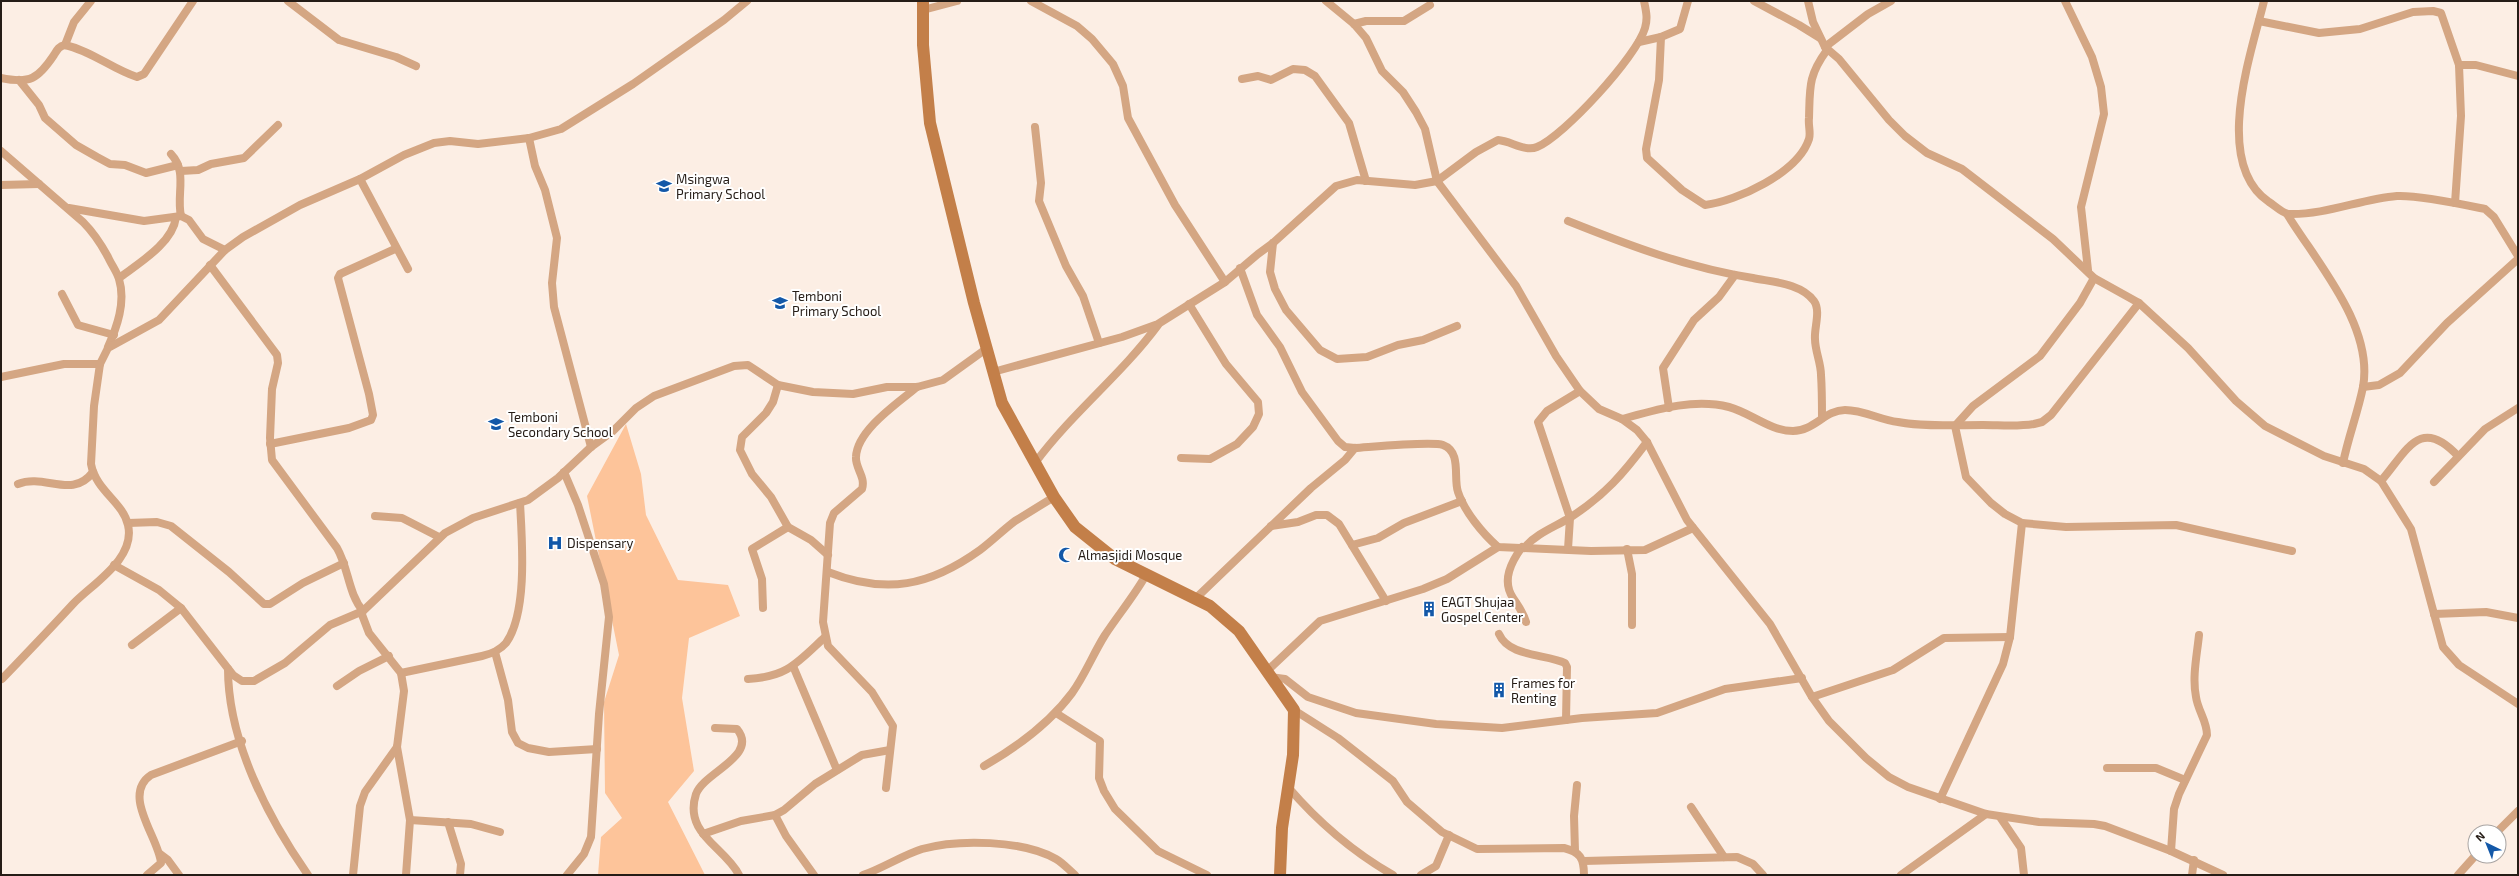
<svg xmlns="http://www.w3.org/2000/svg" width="2519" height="876" font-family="'Exo 2',sans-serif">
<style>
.green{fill:#fdc49a}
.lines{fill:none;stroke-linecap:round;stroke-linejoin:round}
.street{stroke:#d4a683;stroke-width:8}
.secondary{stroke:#c37f49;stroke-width:12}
.labels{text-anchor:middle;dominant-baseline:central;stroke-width:4;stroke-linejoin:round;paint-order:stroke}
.poi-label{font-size:13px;fill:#251c16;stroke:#fff;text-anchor:start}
</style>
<rect width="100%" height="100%" fill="#fceee4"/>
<polygon class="green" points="626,424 641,474 646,515 678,580 728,585 740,616 689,638 682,698 694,771 668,802 705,875 598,875 601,837 622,818 605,793 604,702 619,655 587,496"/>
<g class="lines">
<g class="street">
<polyline points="288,1 339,40 396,57 416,66"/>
<polyline points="1031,1 1077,26 1092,39 1113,64 1123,86 1128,118 1175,205 1225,282"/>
<polyline points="1326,1 1354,24 1366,38 1382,71 1403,92 1416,112 1425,129 1437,181 1516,286 1556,356 1580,391 1599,409 1622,419 1637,430 1647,442 1687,520 1770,624 1812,697 1829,721 1866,758 1889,777 1908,787 1986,814 2039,822 2094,824 2105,826 2171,851 2223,875"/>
<polyline points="1754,1 1799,25 1820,38"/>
<polyline points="1808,1 1813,22 1825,47 1839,59 1889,120 1905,136 1927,153 1962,169 2053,239 2094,278 2139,303 2188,348 2236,401 2265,426 2324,456 2364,469 2381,481 2411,529 2443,647 2459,665 2518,704"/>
<polyline points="2065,1 2092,57 2101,87 2104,114 2081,207 2088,270"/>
<path d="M2264,1c-13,53 -52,162 5,201 5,3 14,12 20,12 37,1 72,-15 108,-18 23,-1 64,8 88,13l9,8 24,39"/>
<polyline points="923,10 957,1"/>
<polyline points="2259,21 2319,33 2360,29 2413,12 2433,11 2441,13 2459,65 2461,116 2455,203"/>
<polyline points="1354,24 1366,21 1404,21 1430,5"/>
<path d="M1661,37l-2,43 -13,69 1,9 35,32 23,15c32,-4 93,-32 104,-66 2,-6 -1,-14 0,-21 1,-31 -1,-42 18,-68"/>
<polyline points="1639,42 1661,37 1680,29 1688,1"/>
<polyline points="65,45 74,22 91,1"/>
<polyline points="1825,47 1868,14 1891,1"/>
<polyline points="2459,65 2476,65 2518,76"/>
<path d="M1,78c29,6 37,1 53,-23 3,-5 5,-9 11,-10 27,6 47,24 72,32l7,-3 49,-73"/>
<polyline points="1242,79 1258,76 1271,80 1293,69 1305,70 1315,76 1349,123 1366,181"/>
<polyline points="19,80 39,105 45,118 76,145 97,157 110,164 125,165 146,173 178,165"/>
<polyline points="1035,127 1041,183 1039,201 1066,266 1083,296 1099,343"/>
<polyline points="529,138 535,166 545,190 557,238 552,283 554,307 591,447"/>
<path d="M1,151l82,71c11,11 18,22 25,35 3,7 9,15 11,22 7,23 -2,48 -11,68"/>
<path d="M171,154c17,18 5,40 10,62"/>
<polyline points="181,171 198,170 211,164 244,158 278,125"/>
<polyline points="360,179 408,269"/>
<polyline points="1,185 39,184"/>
<polyline points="69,208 144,221 181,216 189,220 203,239 225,250"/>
<path d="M2287,214c30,49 87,112 76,173 -5,25 -15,51 -20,76"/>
<path d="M1568,221c60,24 120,47 185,57 19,4 48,5 61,23 7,10 0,27 1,38 0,12 6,24 6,36 1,14 1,29 1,43"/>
<polyline points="1273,243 1270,272 1275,289 1286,310 1320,350 1337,359 1367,357 1398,345 1423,340 1457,326"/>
<path d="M210,265l67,90 1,8 -6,26 -2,49 2,22 65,88c12,21 11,45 26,63"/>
<path d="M1240,268l17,47 23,32 22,45 36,49 7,6 10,1c16,-1 77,-7 88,-3 19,7 10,33 15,47 6,19 25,42 40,55l93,4 54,-1 48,-22"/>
<path d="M119,278c20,-15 54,-35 57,-61"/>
<polyline points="2094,278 2080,303 2040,356 1973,406 1955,426 1966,477 1991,503 2005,514 2022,523 2066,527 2176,525 2292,551"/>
<polyline points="62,294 78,325 114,335"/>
<path d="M993,372l129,-35 36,-13 67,-42 33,-28 15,-11 63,-57 21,-6 58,5 22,-4 39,-29 22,-12c13,1 27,12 39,7 27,-11 100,-91 108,-119 3,-10 1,-17 -1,-27"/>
<polyline points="1,377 64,364 100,364"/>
<polyline points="778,385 773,402 766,413 742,437 740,450 752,474 771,497 788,527 811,540 828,555"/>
<polyline points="2363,387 2379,385 2400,373 2447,323 2518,259"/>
<polyline points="1669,408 1663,368 1694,320 1719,297 1735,275"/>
<path d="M1622,419c33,-9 71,-21 107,-12 22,6 41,24 64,24 21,0 32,-21 52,-21 19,0 35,10 53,12 28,5 57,3 85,3 17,0 34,2 51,-1l8,-2 9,-7 88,-112"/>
<polyline points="270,444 349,428 371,420 373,415 369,394 338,278 340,274 395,249"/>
<polyline points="1181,458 1210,459 1237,444 1253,427 1259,414 1258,402 1226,364 1189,304"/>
<path d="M1035,463c37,-50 86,-88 123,-138"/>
<polyline points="564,472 578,505 604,584 609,617 599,714 591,837 584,854 567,875"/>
<path d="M2381,481c26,-30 39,-66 77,-25"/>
<polyline points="2434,482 2485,429 2518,408"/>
<path d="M18,484c27,-11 54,16 75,-12"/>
<polyline points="375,516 402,518 439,537"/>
<polyline points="128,523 157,522 171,526 229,572 264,604 270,604 303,583 344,563"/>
<polyline points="1271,526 1298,522 1316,515 1327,515 1339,524 1386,601"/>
<polyline points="1352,545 1378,538 1404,523 1462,501"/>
<path d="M1522,547c-10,14 -21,33 -9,51 6,9 10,14 13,24"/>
<path d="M1525,547c12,-14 30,-20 46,-30 34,-22 52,-43 76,-75"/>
<polyline points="1568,549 1570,518 1538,422 1547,411 1580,391"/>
<polyline points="1627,549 1632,574 1632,625"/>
<polyline points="114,565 159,590 181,608 233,675 242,681 254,681 285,663 330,625 363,611 445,533 473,518 528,500 558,478 591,447 613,431 636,408 654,396 734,366 748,365 778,385 813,392 853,394 887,387 917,387 943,380 986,349"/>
<path d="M828,572c58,23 102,14 152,-22 12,-9 23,-20 35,-29 13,-8 26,-16 39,-24"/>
<polyline points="1195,599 1311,488 1345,460 1355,448"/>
<polyline points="763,608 762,579 752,549 788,527"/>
<polyline points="2434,614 2486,612 2518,618"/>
<path d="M1499,634c10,23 47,20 66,29l2,4 -1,53"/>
<polyline points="132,645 181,608"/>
<polyline points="495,652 508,700 512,732 518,743 528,748 549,752 597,749"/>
<polyline points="793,666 837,770"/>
<path d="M228,669c0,72 40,149 80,206"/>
<polyline points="1266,672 1320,621 1423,589 1447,579 1498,547"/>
<path d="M401,673l81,-17c9,-2 18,-6 24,-13 22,-31 16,-103 14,-140"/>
<polyline points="1270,677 1285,679 1308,697 1356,713 1436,724 1502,728 1582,718 1657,713 1725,689 1802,678"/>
<path d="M2,679c24,-25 48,-50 71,-75 19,-20 63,-45 55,-79 -5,-23 -32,-34 -37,-61l3,-58 6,-42 8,-16 51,-28 66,-70 18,-13 57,-32 60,-26 44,-24 30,-12 16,-2 28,3 51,-6 32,-9 72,-45 91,-64 23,-19"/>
<path d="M748,679c39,-2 49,-16 77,-42"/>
<polyline points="337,686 359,671 389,656"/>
<polyline points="1812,697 1893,670 1944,638 2010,637"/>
<path d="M1294,710l44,28 55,43 14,21 35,30 35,17 87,-1c16,4 20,10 20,27"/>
<polyline points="1056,713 1100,741 1099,778 1104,791 1115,809 1158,851 1207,875"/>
<path d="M715,728l22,1c22,27 -33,43 -41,65 -13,40 29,53 43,81"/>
<polyline points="397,747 410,820 406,875"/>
<path d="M984,766c33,-19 65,-42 88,-73 13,-18 21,-39 33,-58 14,-21 29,-39 41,-60"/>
<polyline points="2107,768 2156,768 2185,780"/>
<path d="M1288,787c30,35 65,65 105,88"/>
<path d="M886,788l7,-62 -21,-34 -44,-46 -5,-24 7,-99 4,-10 28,-24c4,-12 -7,-21 -6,-32 1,-27 42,-54 61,-70"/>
<polyline points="1940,799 2003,664 2010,637 2022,523"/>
<polyline points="1691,807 1724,857"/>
<polyline points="775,815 786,836 814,875"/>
<polyline points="2000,817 2021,848 2024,875"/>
<polyline points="410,820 471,824 500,832"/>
<polyline points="448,822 461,864 460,875"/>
<polyline points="2497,832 2518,811"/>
<polyline points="703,834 741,821 775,815 784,810 815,784 862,755 890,750"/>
<polyline points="1575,851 1574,816 1577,785"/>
<path d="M2171,851l3,-42 5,-15 28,-59c0,-14 -9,-24 -11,-38 -4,-20 1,-42 3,-62"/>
<polyline points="160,854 168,860 179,875"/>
<polyline points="1584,861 1737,857 1753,864 1763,875"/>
<path d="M147,875l14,-12c-2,-25 -40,-68 -10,-88l91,-34"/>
<polyline points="353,875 360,806 365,792 397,747 404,691 401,673 369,633 361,612"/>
<path d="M863,875c20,-7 40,-20 59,-26 36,-10 101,-9 134,10 7,4 13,11 19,16"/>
<polyline points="1421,875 1436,866 1449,835"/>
<polyline points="1901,875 1986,814"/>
<polyline points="2192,875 2194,860"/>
<polyline points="2458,875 2475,856"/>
</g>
<polyline class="secondary" points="923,1 923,45 930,123 974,303 1002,403 1054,497 1075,527 1115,559 1210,606 1239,631 1294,710 1293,755 1282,828 1280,875"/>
</g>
<defs>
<g id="school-bare" transform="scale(1.2)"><path d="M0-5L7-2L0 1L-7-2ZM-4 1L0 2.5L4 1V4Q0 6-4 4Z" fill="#1358a8" stroke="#fff" stroke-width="2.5" paint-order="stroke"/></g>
<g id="hospital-bare" transform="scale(1.2)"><path d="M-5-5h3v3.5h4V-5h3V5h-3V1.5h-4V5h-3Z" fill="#1358a8" stroke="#fff" stroke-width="2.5" paint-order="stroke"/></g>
<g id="mosque-bare" transform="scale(1.2)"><path d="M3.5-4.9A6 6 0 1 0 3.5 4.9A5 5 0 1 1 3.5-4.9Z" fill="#1358a8" stroke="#fff" stroke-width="2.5" paint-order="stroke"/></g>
<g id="building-bare" transform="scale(1.2)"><path d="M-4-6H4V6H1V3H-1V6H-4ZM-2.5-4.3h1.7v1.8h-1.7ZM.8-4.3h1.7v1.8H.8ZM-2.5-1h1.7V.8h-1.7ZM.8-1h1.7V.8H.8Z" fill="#1358a8" stroke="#fff" stroke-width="2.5" paint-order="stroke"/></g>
</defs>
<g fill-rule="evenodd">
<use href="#school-bare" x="664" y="186"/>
<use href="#school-bare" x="780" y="303"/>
<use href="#school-bare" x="496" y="424"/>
<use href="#hospital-bare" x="555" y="543"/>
<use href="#mosque-bare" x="1066" y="555"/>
<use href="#building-bare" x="1429" y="609"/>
<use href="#building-bare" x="1499" y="690"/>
</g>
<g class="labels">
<g class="poi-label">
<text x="676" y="179">Msingwa<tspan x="676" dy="15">Primary School</tspan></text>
<text x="792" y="296">Temboni<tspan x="792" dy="15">Primary School</tspan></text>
<text x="508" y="417">Temboni<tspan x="508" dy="15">Secondary School</tspan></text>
<text x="567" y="543">Dispensary</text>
<text x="1078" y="555">Almasjidi Mosque</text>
<text x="1441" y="602">EAGT Shujaa<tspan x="1441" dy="15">Gospel Center</tspan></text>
<text x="1511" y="683">Frames for<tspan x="1511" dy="15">Renting</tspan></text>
</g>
</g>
<rect width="2519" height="876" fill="none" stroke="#251c16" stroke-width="4"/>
<g transform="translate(2487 844) rotate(317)"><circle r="19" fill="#ffffff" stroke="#a8a4a2"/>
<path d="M0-3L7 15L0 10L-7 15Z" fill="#1358a8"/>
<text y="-6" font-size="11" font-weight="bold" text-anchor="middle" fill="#251c16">N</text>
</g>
</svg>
